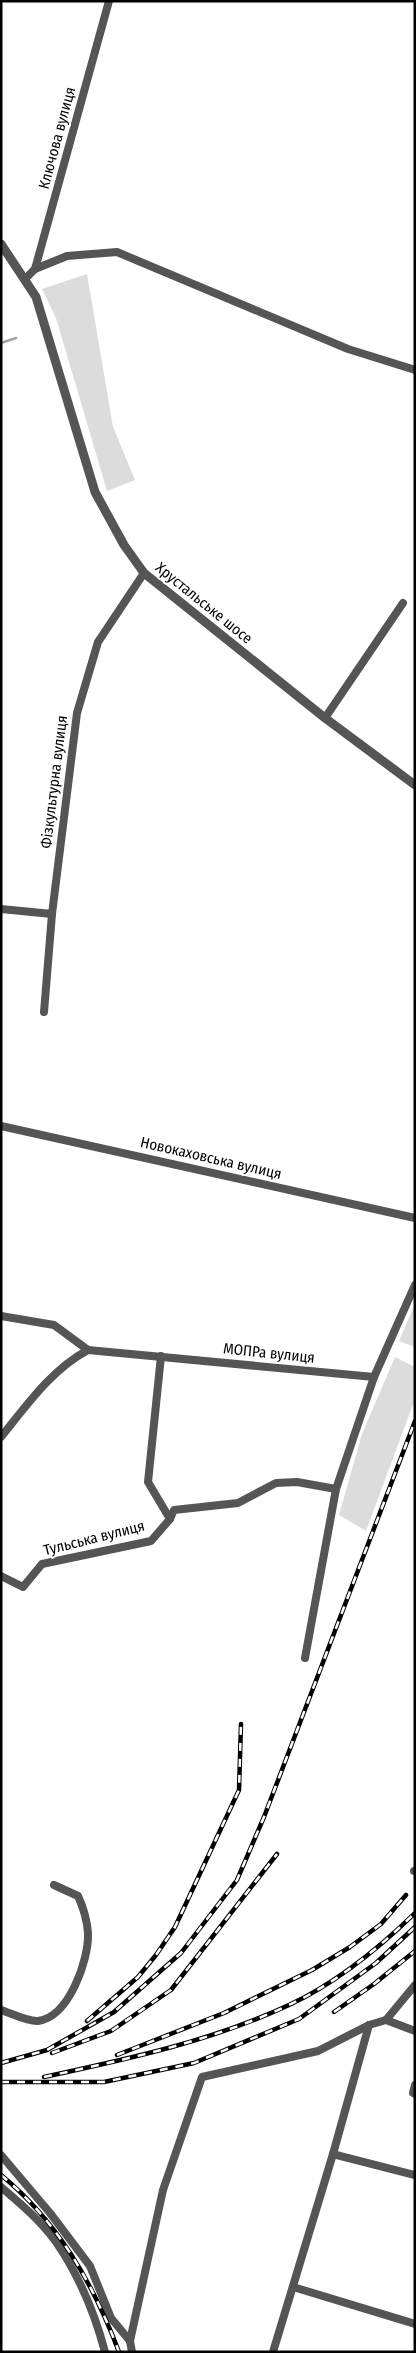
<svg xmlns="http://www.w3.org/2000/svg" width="416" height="2353" font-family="'Fira Sans Condensed',sans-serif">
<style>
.green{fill:#dcdcdc}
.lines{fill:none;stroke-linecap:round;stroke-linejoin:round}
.stream{stroke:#a3a3a3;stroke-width:2.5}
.minor{stroke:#555;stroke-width:8}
.tertiary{stroke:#555;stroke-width:9}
.rail-casing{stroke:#000;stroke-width:4.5}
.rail{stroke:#fff;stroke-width:2.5;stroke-dasharray:8;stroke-linecap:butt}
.labels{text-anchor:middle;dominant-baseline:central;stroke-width:4;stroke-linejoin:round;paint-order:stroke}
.street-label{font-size:15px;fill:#000;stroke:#fff}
</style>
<rect width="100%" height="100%" fill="#fff"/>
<g class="green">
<polygon points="87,274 113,427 135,480 107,491 56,318 42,289"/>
<polygon points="415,1304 415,1347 399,1341"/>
<polygon points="395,1357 415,1367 415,1399 366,1531 339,1515 362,1434"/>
</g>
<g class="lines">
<polyline class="stream" points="1,343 16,338"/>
<g class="minor">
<polyline points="35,269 67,256 117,252 348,349 415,370"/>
<polyline points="25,279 35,269 109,1"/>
<polyline points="325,718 403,603"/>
<polyline points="1,909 52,914"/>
<polyline points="44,1012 52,914 77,713 98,642 144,573"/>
<polyline points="1,1126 415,1218"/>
<polyline points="1,1316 54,1325 88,1350 374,1377"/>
<polyline points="161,1356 148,1482 170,1519"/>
<path d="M1,1437c26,-32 50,-67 87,-87"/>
<polyline points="1,1576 23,1587 42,1564 151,1541 170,1519 174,1510 238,1503 276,1483 297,1482 336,1489"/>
<polyline points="305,1658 336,1489 374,1377 415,1285"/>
<polyline points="414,1871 415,1871"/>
<path d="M1,2010c10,3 27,12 37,11 31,-4 51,-61 50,-88 -1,-13 -4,-24 -10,-37l-24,-11"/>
<polyline points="386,2020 415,2031"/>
<polyline points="415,2085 413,2093 415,2094"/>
<polyline points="333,2154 415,2175"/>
<polyline points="1,2155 50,2213 90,2266 111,2318 130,2341 132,2352"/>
<path d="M1,2187c19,16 40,34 55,55 22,32 39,72 49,110"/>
<polyline points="293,2287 415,2324"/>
<polyline points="130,2341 163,2190 202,2077 318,2051 369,2025 386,2020 415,1985"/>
<polyline points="273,2352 333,2154 369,2025"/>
</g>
<polyline class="tertiary" points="1,244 36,297 95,492 124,545 144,573 325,718 415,785"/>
<g class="rail-casing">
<g id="rail">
<polyline points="334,2012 374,1984 415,1951"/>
<polyline points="87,2021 138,1977 156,1955 175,1927 239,1790 241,1724"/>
<polyline points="52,2053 111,2031 171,1990 277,1854"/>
<polyline points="117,2055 224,2013 312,1970 350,1947 381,1924 406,1895"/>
<polyline points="1,2063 47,2050 114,2012 181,1953 237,1880 264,1817 415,1421"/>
<path d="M44,2077c84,-18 168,-36 245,-72 47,-22 89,-56 126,-92"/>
<polyline points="1,2082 104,2082 194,2063 299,2019 376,1963 415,1927"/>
<path d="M1,2175c57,47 92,108 118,177"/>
</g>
</g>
<use href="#rail" class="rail"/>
</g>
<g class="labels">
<g class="street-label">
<text transform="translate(57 138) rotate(-75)">Ключова вулиця</text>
<text transform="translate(204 603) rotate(39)">Хрустальське шосе</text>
<text transform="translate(54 782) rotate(-83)">Фізкультурна вулиця</text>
<text transform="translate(211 1158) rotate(13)">Новокаховська вулиця</text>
<text transform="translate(269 1353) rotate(6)">МОПРа вулиця</text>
<text transform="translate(94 1538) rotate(-14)">Тульська вулиця</text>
</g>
</g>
<rect width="416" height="2353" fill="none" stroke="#000000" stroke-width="5"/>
</svg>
